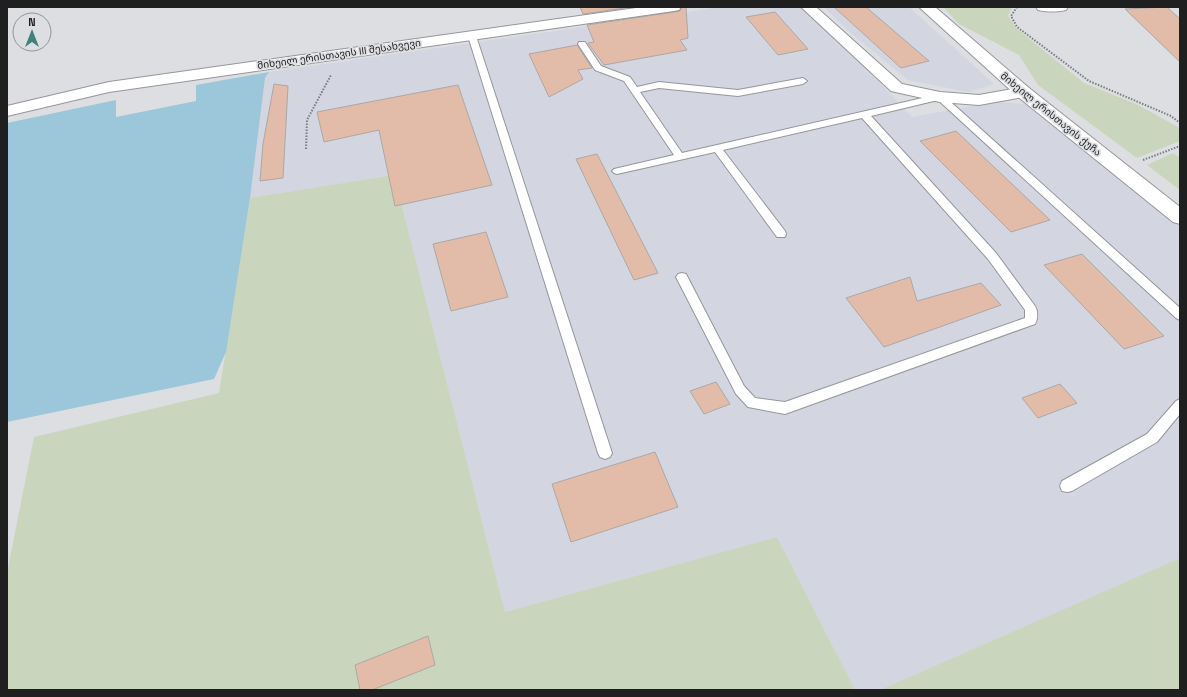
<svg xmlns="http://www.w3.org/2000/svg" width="1187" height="697" font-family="'Space Grotesk','Noto Sans Georgian',sans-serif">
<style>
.built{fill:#d3d5e1}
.green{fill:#c9d6bd}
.water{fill:#9cc6d9}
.building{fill:#e2bca8;stroke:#aca8a5}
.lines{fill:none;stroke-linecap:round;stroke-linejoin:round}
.lane-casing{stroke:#95969a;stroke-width:2}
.street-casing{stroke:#95969a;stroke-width:2}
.secondary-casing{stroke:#95969a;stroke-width:2}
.path{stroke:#7b7c7e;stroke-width:2;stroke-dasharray:1.5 1.5;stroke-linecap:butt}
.lane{fill:#fff;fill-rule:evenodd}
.street{fill:#fff;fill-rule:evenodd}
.secondary{fill:#fff;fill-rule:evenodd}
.labels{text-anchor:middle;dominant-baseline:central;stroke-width:3.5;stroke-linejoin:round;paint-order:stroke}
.far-street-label{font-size:10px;fill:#1f1f20;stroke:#dddee2}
</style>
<rect width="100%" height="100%" fill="#dddee2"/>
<g class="built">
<polygon points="722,7 807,7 912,117 995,102 1025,104 1180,227 1180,558 880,690 855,690 777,537 505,612 394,175 250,198 265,78 269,72"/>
<polygon points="824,7 909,7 994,84 968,92 908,80 853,35"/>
</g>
<g class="green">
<polygon points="943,7 1012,7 1008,16 1017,29 1084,83 1136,104 1180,128 1180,141 1137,158 1038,85 1019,55 959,24"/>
<polygon points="1173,153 1180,158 1180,190 1147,165"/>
<polygon points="394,175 505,612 777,537 855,690 7,690 7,573 34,437 219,393 250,198"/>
<polygon points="1180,558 1180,690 880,690"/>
</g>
<polygon class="water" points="269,72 265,78 250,198 226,352 214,379 7,422 7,123 116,100 116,117 196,101 196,85"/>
<g class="building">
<polygon points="580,7 632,7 583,14"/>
<polygon points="682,7 686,7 688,38 680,40 687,50 604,65 588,43 594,42 587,25 674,12 680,11"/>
<polygon points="834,7 866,7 929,61 901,68"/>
<polygon points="1167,7 1180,19 1180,62 1125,9"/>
<polygon points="775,12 808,49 778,55 746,17"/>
<polygon points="577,45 592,68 578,70 583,79 549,97 529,54"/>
<polygon points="274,84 288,86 283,178 260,181 263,144"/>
<polygon points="458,85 492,185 395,206 379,130 324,142 317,112"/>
<polygon points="956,131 1050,220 1011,232 920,141"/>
<polygon points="597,154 658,273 634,280 576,159"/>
<polygon points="486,232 508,297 451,311 433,244"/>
<polygon points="1082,254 1164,336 1124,349 1044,265"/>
<polygon points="910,277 917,301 981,283 1001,305 884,347 846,298"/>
<polygon points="716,382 730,404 704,414 690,391"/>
<polygon points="1060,384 1077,403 1038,418 1022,398"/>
<polygon points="655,452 678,507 571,542 552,484"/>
<polygon points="428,636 435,665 372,690 360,690 355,665"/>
</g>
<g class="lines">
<g class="lane-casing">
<g id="lane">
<polygon points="469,34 472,34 476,36 612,453 610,457 605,459 600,457 598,453 468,36"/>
<path d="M579,42h6l16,24 29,11 7,10 22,-5 79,8 65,-12 4,3 -4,3 -65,12 -79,-8 -19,4 42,61 258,-59 3,1 237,213v12l-4,-2 -238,-218 -67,16 125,137 39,53c3,5 3,13 0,18l-250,90 -37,-7 -12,-13 -60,-117 2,-3 4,-1 4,1 58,112 11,12 30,4 240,-84v-8l-37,-51 -126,-141 -139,32 62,81 1,3 -1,3h-8l-62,-85 -98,22 -3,-1 -2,-2 2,-2 60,-14 -50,-74 -29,-11 -17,-26z"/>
<polygon points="1180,399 1180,414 1157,442 1072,491 1067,492 1062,491 1060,486 1062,481 1147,434 1176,401"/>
</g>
</g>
<g class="street-casing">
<g id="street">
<polygon points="643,7 681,7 679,10 674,11 109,92 7,116 7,106 109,82"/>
<polygon points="801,7 816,7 902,84 940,92 979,95 1023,87 1029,88 1031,92 1029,96 1023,97 979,105 940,102 891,91"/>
<path d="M1036,7h32l-2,3c-9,2 -19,2 -28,0z"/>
</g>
</g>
<g class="secondary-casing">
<polygon id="secondary" points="919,7 935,7 1029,88 1180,207 1180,224 1173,222 1017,96"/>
</g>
<g class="path">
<polyline points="1017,7 1011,16 1017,27 1089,81 1171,116 1180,123"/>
<polyline points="306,149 307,120 331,75"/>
<polyline points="1143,160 1180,146"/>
</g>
<use href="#lane" class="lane"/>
<use href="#street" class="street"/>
<use href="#secondary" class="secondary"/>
</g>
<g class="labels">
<g class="far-street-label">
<text transform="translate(339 54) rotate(-8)">მიხეილ ერისთავის III შესახვევი</text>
<text transform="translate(1051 114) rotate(39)">მიხეილ ერისთავის ქუჩა</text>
</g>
</g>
<rect width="1187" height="697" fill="none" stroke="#1f1f20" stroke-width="16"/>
<g transform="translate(32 32)"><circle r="19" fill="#dddee2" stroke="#919294"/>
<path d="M0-3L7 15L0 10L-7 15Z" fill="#3d837c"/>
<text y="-6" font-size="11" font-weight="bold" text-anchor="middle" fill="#1f1f20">N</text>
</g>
</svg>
